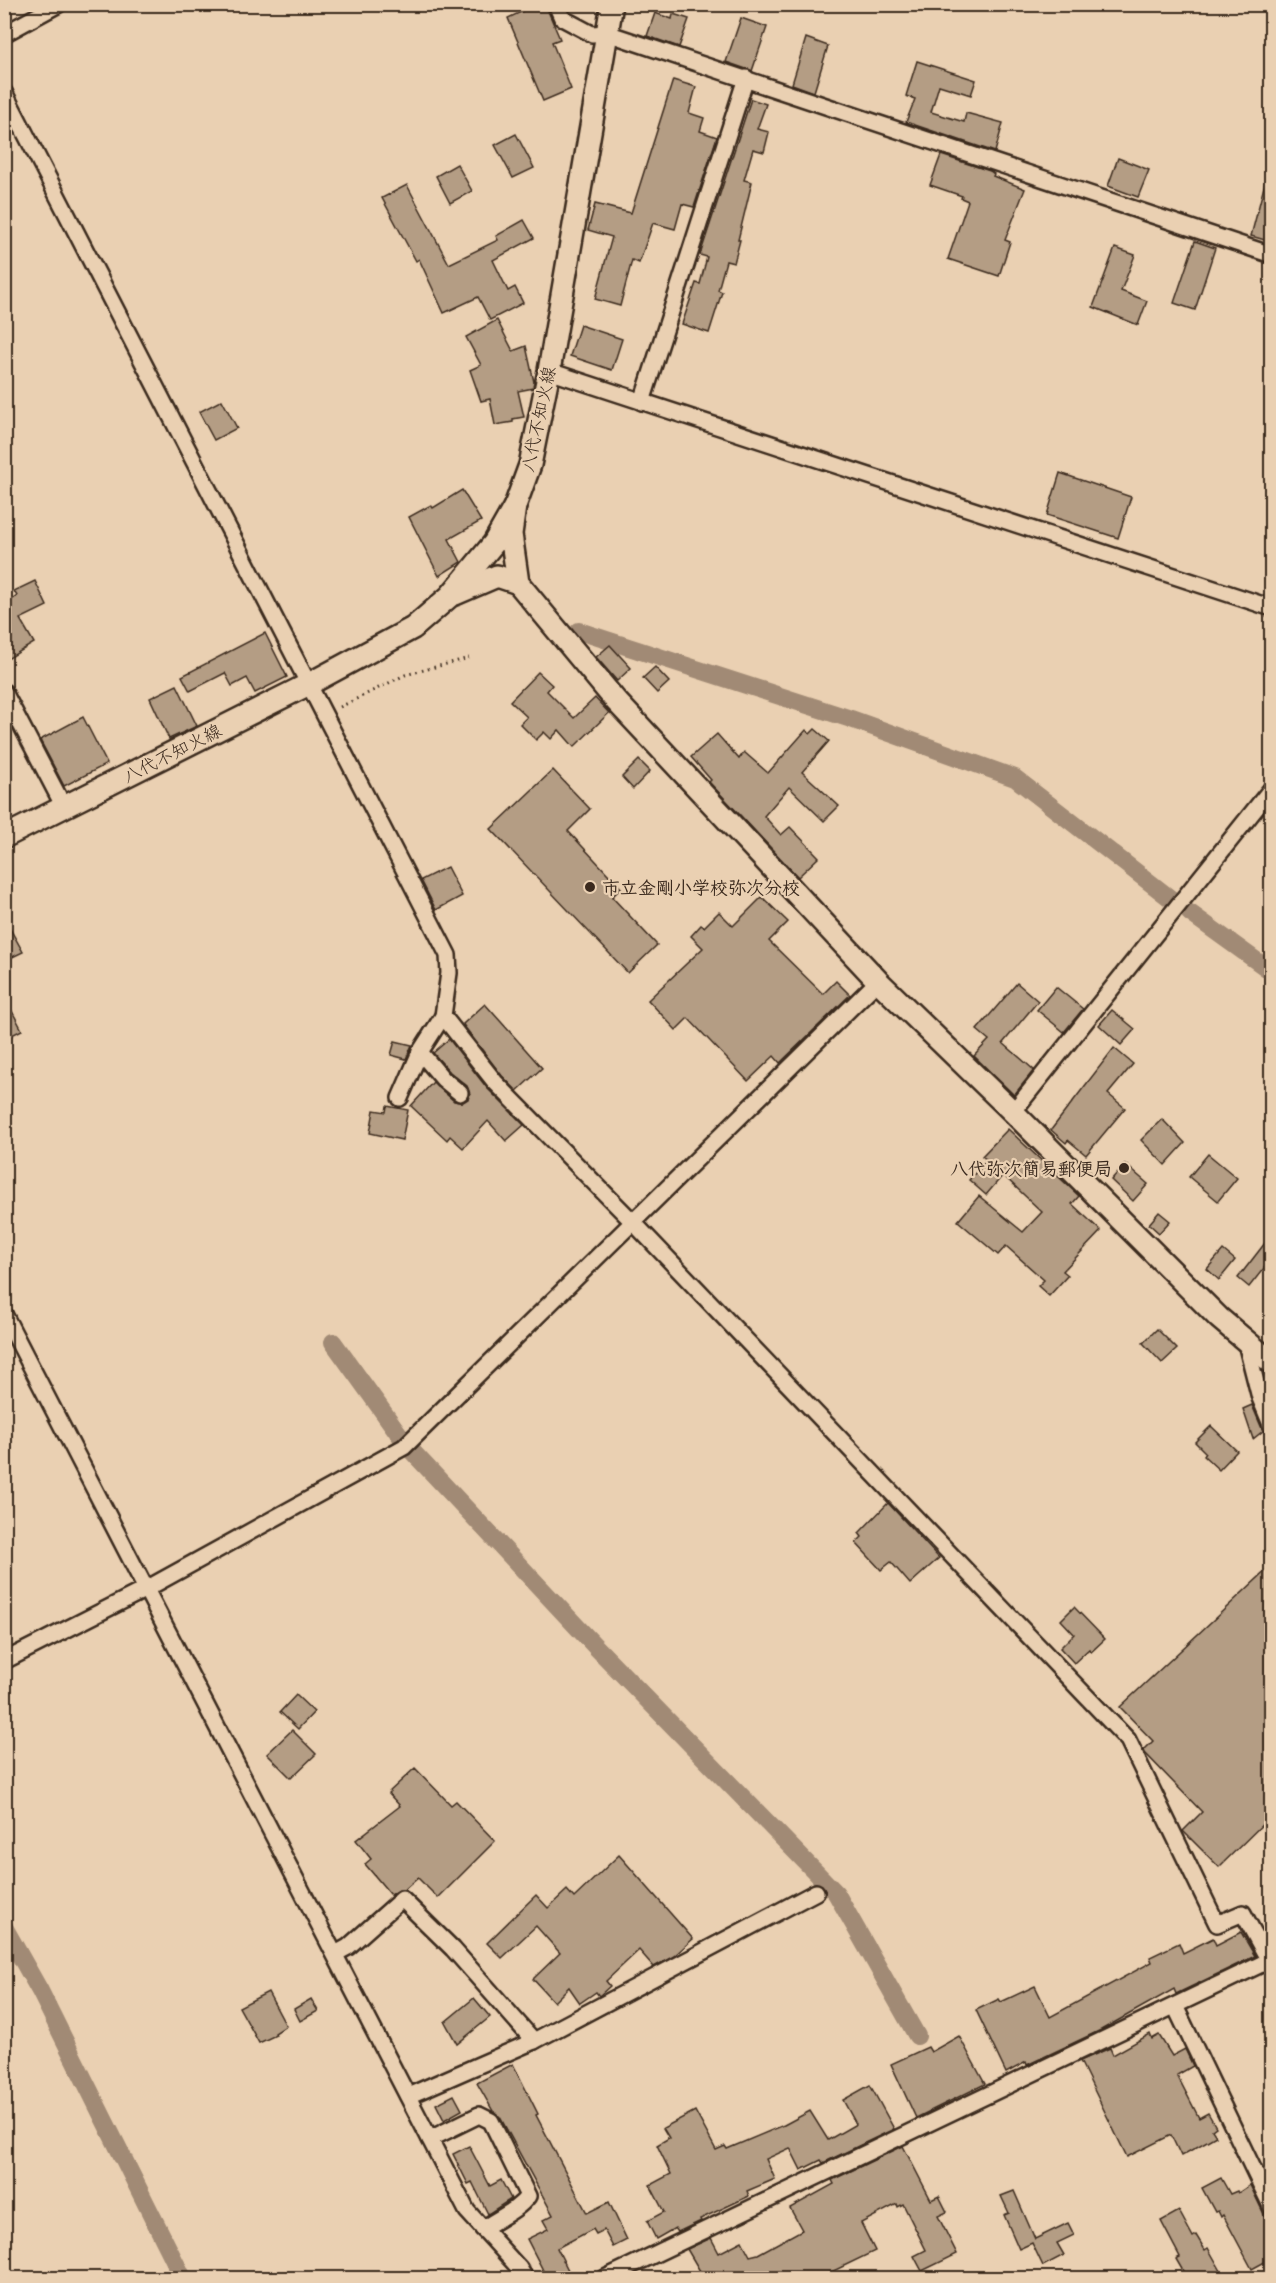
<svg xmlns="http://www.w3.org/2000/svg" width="1276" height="2283" font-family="'Patrick Hand','Klee One',sans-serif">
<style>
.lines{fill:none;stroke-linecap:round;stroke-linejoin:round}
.canal{stroke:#a18a74;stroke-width:18}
.building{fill:#b49d84;stroke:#3b2a1e;stroke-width:1.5}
.street-casing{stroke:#3b2a1e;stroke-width:20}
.secondary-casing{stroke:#3b2a1e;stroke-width:26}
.path{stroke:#3b2a1e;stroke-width:3;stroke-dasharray:1.5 4.5;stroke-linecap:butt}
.street{stroke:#ead0b2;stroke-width:15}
.secondary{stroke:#ead0b2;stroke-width:21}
.poi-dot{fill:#3b2a1e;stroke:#ead0b2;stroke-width:2}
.labels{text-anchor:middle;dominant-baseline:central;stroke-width:4.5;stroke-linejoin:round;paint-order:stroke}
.street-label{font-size:18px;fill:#3b2a1e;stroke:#ead0b2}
.poi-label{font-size:18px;font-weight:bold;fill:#3b2a1e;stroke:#ead0b2;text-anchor:start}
</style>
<rect width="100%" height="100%" fill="#ead0b2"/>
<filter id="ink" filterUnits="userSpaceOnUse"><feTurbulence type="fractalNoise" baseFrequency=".0167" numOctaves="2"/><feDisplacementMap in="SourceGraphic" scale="12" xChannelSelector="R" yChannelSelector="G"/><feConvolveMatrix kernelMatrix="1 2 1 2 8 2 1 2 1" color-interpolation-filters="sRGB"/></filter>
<g filter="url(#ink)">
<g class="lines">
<g class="canal">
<polyline points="579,631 851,719 1015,778 1171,899"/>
<polyline points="1190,913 1272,972"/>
<polyline points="333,1342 409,1448 595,1646 836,1893 917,2036"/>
<polyline points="4,1927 40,1991 183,2278"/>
</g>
</g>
<g class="building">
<polygon points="538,4 545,4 560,39 552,42 571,89 543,101 508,18"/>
<polygon points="655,13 672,19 673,14 689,19 679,47 647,36"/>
<polygon points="741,18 767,27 752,71 726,62"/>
<polygon points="806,38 828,46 814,92 792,84"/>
<polygon points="917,61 976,80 971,95 939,85 931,112 964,122 966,113 1003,123 995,152 906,122 915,99 906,96"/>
<polygon points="673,80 696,87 689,113 704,118 700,131 717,137 694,207 682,204 675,229 653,223 639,263 632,260 620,306 595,299 612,237 588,230 595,204 631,213"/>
<polygon points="751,99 766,104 757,129 769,132 764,152 753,149 744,180 752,182 738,240 740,240 734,263 726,261 718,290 722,292 709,333 682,324 696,283 700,284 707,257 700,255"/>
<polygon points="516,134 534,168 513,178 495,145"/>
<polygon points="941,155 990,171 994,174 993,176 1025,189 1005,240 1010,242 999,276 948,259 968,201 961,198 962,196 930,185"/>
<polygon points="1118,158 1149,170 1138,197 1108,186"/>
<polygon points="457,164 472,191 450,203 436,176"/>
<polygon points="1267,175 1272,176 1272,242 1251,236"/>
<polygon points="407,185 449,264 498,240 496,236 524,220 534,238 493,260 508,291 515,287 523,303 490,320 478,297 444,313 419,259 416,261 382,198"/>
<polygon points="1195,241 1215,248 1195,310 1174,303"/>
<polygon points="1115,248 1135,255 1121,291 1147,301 1138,325 1093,307"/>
<polygon points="497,320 513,351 526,346 534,382 533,388 518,391 524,417 513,419 513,422 495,425 490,399 481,401 470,370 481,365 466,337"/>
<polygon points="580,325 622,339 612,370 570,356"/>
<polygon points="222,400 237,428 214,440 199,412"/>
<polygon points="1060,473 1131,497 1118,538 1047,515"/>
<polygon points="462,490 481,521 449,539 461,562 439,576 409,517 431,505 433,508"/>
<polygon points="35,581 47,606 20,619 34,643 4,661 4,592 10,601 17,596 14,591"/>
<polygon points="265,633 287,677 255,693 247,678 232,686 225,673 190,691 182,676"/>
<polygon points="610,645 631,668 617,681 596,657"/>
<polygon points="655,667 669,682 657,693 643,678"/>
<polygon points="538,672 552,685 547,691 574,718 595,698 609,713 574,747 559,730 551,739 544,732 536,740 520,724 527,717 510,701"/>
<polygon points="177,685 197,726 169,739 150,698"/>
<polygon points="83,717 107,764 64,786 40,740"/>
<polygon points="815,729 829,741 802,772 839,806 824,821 789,787 764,816 781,835 790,827 819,857 798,877 709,782 711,780 691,757 717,734 739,759 744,752 768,773 806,730 810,734"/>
<polygon points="639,760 650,771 633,789 622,777"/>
<polygon points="553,770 590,809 568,831 621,888 612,897 657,945 628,973 491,829"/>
<polygon points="447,867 462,896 436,910 421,880"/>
<polygon points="762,897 788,922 769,941 823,994 836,981 850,995 780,1063 774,1056 748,1081 688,1018 676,1030 648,1000 703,948 691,936 701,925 704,927 719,912 733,926"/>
<polygon points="4,918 23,952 4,961"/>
<polygon points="1017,983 1038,1001 1003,1043 1034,1070 1014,1095 974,1056 989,1040 977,1030"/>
<polygon points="1056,987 1083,1009 1064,1032 1037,1010"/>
<polygon points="4,996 22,1030 4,1039"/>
<polygon points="485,1004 542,1068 517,1091 502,1076 464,1026 463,1024"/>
<polygon points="1112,1010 1135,1029 1121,1045 1099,1025"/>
<polygon points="449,1039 487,1088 524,1125 506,1141 488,1121 463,1148 450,1136 447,1140 411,1106 433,1082 454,1101 463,1102 468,1099 470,1094 467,1086 450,1072 433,1053"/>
<polygon points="395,1041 412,1045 406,1059 391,1055"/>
<polygon points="1114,1048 1133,1064 1108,1094 1125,1108 1086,1155 1068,1140 1066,1143 1051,1130"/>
<polygon points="387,1106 408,1110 402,1140 370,1133 374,1110 386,1112"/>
<polygon points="1162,1119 1185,1143 1165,1165 1141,1140"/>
<polygon points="1008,1129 1079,1196 1072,1204 1101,1231 1063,1271 1068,1275 1049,1296 1038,1286 1044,1280 1006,1246 998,1255 958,1221 979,1196 1023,1232 1042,1212 1003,1175 986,1195 969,1180 987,1160 982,1156"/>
<polygon points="1208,1154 1237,1178 1218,1201 1189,1177"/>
<polygon points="1125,1164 1148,1184 1133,1201 1111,1180"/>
<polygon points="1159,1212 1170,1221 1159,1233 1149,1224"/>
<polygon points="1272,1234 1272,1258 1249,1287 1238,1278"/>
<polygon points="1223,1250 1235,1260 1219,1280 1207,1269"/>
<polygon points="1157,1329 1177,1349 1162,1363 1143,1343"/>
<polygon points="1252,1405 1263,1431 1253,1439 1243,1409"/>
<polygon points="1211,1426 1237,1451 1219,1470 1204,1456 1206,1453 1195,1442"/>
<polygon points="888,1503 939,1558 910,1584 891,1562 881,1570 856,1543 862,1537 859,1533"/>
<polygon points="1272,1565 1272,1815 1219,1867 1183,1831 1202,1812 1145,1753 1144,1750 1153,1741 1120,1707"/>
<polygon points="1074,1607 1105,1639 1091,1652 1089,1649 1074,1663 1060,1648 1074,1634 1061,1620"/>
<polygon points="296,1695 314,1712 298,1729 280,1712"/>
<polygon points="292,1730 316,1754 291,1778 267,1754"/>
<polygon points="415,1768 451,1805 456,1801 495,1841 438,1898 418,1878 404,1890 399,1890 391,1895 365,1864 371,1859 356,1840 400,1806 388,1793"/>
<polygon points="619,1855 693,1939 674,1956 654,1967 639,1950 606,1981 610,1986 599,1996 596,1992 580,2003 569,1987 554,2002 533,1979 560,1953 536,1926 502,1958 487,1943 536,1895 548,1908 567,1890 574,1898"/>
<polygon points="1241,1932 1255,1956 1176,1994 1174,1989 1101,2030 1027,2065 1026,2062 1006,2073 976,2010 999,1999 1001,2002 1035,1986 1050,2017 1152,1962 1150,1957 1179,1943 1183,1953 1213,1938 1216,1945"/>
<polygon points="268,1992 286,2026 275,2033 276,2035 259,2043 239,2007"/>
<polygon points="474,1998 490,2017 457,2044 445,2022"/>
<polygon points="311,1999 318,2011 300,2021 294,2009"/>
<polygon points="1150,2034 1152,2039 1159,2035 1172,2056 1185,2049 1193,2066 1177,2075 1199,2118 1208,2113 1216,2127 1212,2130 1216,2136 1181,2156 1171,2135 1127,2157 1080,2061 1110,2048 1113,2055"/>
<polygon points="959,2036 985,2084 916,2118 891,2064 928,2047 931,2052"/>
<polygon points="513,2064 538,2114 536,2115 587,2213 609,2202 627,2240 613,2247 604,2230 596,2234 593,2229 557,2248 572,2278 547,2278 527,2239 548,2229 543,2220 553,2215 500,2117 493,2111 477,2083"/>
<polygon points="870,2085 894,2129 823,2163 821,2160 801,2170 790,2148 766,2159 775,2179 747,2191 749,2196 700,2219 701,2221 678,2232 675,2228 656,2239 647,2221 664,2212 650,2185 671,2174 657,2145 669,2138 663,2128 695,2111 716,2150 725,2146 727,2149 784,2125 810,2111 828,2140 856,2124 843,2100"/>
<polygon points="454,2095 462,2110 444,2120 436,2104"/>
<polygon points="469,2146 490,2186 501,2180 511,2199 488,2214 472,2182 468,2184 453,2154"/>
<polygon points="903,2146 931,2200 939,2196 947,2212 938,2216 957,2254 922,2271 914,2256 926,2250 903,2204 898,2207 897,2204 861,2223 875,2251 819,2278 704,2278 687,2249 711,2238 719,2253 742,2241 750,2256 758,2254 802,2230 790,2208 834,2184 832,2180"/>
<polygon points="1221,2178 1230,2194 1237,2191 1238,2193 1250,2185 1272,2231 1272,2258 1252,2269 1223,2215 1221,2217 1218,2211 1215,2212 1202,2188"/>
<polygon points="1014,2191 1035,2239 1068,2223 1074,2235 1057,2243 1064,2255 1043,2266 1032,2243 1019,2249 1004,2215 1009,2213 1001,2196"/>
<polygon points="1179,2211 1193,2237 1196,2235 1205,2250 1208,2248 1225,2278 1187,2278 1176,2259 1180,2257 1161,2221"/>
</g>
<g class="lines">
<g class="street-casing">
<g id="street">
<polyline points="556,4 562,18 592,34 607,33 1272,255"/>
<polyline points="4,34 59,4"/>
<polyline points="4,92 448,955 449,973 443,1016 495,1082 633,1222 1128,1740 1217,1924 1243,1913 1269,1961"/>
<polyline points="549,371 1272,608"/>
<polyline points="642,402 746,78"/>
<polyline points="4,692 64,807"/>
<polyline points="420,1052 443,1079 460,1093"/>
<polyline points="400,1098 420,1052 443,1016"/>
<polyline points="1013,1112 1272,788"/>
<polyline points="4,1314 467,2211 519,2268 525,2278"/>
<polyline points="1246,1343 1260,1398 1272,1427"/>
<polyline points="4,1661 146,1589 404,1447 878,981"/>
<polyline points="335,1954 348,1947 402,1899 453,1949 534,2041"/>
<polyline points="1175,2006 1272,2208"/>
<polyline points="408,2096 534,2041 816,1892"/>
<path d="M430,2139l49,-24 12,6 37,75c-11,15 -30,22 -45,33"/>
<polyline points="605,2278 1272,1959"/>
</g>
</g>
<g class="secondary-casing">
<g id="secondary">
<polyline points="515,506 511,534 518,583 616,701 878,981 1013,1112 1219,1318 1272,1363"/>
<polyline points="455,594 497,576 518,583"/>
<polyline points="4,837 309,684 413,628 450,596 494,543 515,506 530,465 549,371 612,4"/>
</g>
</g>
<polyline class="path" points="340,707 405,675 469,658"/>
<use href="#street" class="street"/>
<use href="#secondary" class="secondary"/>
</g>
</g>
<g class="poi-dot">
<circle cx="590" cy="887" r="6"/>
<circle cx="1124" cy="1168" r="6"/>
</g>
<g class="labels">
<g class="street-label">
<text transform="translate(538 419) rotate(-78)">八代不知火線</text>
<text transform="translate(172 753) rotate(-27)">八代不知火線</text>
</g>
<g class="poi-label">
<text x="602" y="887">市立金剛小学校弥次分校</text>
<text x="1112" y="1168" text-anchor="end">八代弥次簡易郵便局</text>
</g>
</g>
<rect width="1276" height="2283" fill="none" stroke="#ead0b2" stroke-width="24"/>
<rect x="12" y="12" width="1252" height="2259" fill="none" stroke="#3b2a1e" stroke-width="2" filter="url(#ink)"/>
</svg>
